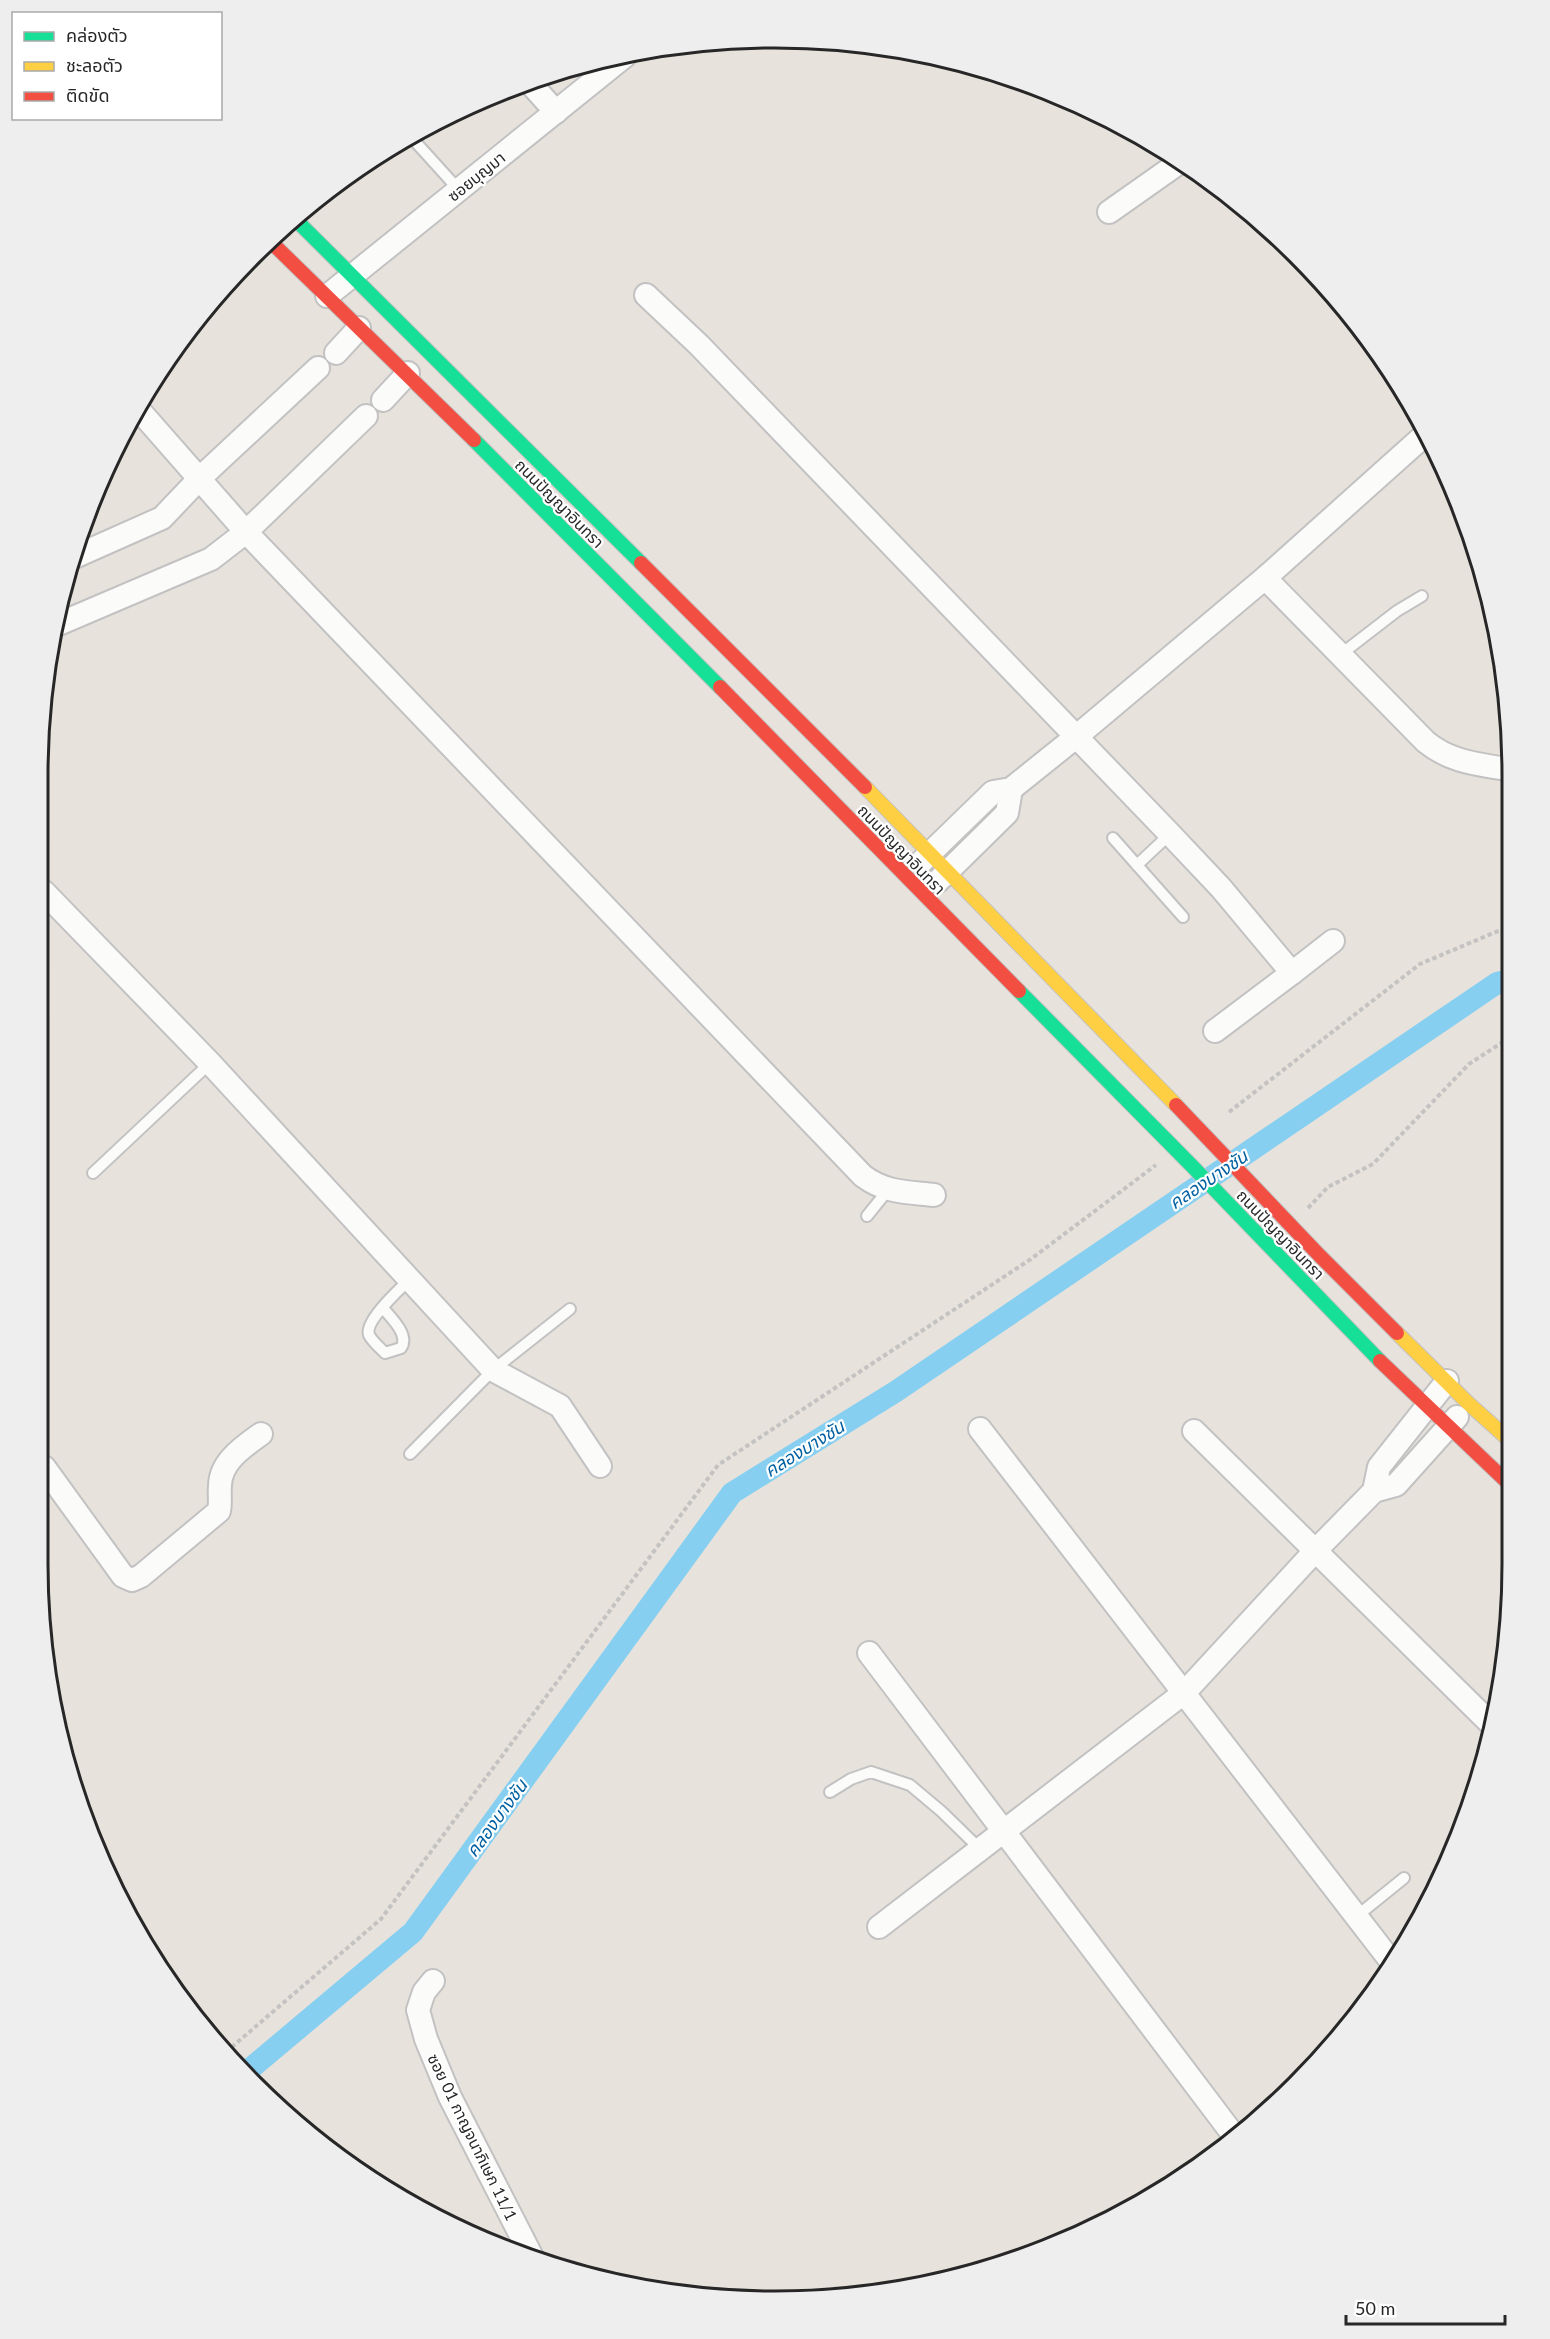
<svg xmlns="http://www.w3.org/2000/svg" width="1550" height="2339" font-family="Lato,'Noto Sans Thai',sans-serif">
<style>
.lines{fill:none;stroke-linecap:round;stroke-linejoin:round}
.canal{stroke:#87cff1;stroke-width:22}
.lane-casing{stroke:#c3c2c3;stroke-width:14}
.street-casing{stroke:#c3c2c3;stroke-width:26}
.fast-casing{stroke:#c3c2c3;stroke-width:16}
.slow-casing{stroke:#c3c2c3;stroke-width:16}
.jam-casing{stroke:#c3c2c3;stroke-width:16}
.path{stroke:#c4c3c2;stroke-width:4;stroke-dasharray:4.5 3;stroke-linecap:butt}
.lane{stroke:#fbfbfa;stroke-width:10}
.street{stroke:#fbfbfa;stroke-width:22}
.fast{stroke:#16e098;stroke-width:14}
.slow{stroke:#ffcf43;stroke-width:14}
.jam{stroke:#f24e42;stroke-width:14}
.labels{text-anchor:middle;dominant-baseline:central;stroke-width:4.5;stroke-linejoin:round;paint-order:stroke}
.street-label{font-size:16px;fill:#272727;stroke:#fff}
.water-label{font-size:18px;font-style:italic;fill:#0161a2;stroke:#fff}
.rim{fill:none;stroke:#272727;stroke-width:3}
</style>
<rect width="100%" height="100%" fill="#e7e3dc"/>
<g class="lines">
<polyline class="canal" points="244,2074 413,1932 732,1493 895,1392 1497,983 1510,980"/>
<g class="lane-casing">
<g id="lane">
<polyline points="411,137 459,190"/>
<polyline points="1340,655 1397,611 1422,596"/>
<polyline points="1113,838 1183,917"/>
<polyline points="1137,865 1170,834"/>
<polyline points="93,1173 210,1063"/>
<polyline points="867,1216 888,1190"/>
<path d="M383,1308c8,10 27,27 18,40l-16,5c-5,-5 -13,-12 -16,-18 -5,-14 31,-46 41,-56"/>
<polyline points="410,1454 493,1370 570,1309"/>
<polyline points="830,1792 851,1779 871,1772 910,1785 941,1811 980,1849"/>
<polyline points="1357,1916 1404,1878"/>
</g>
</g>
<g class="street-casing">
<g id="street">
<polyline points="530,83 556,112"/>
<polyline points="1109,212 1180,162"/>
<polyline points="646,295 699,345 1170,834 1221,888 1292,973 1215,1031"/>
<polyline points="327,296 625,56"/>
<polyline points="336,353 359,328"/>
<polyline points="383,400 408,373"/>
<path d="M139,410l107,122 617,644c23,17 44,16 71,19"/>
<polyline points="72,558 162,518 200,478 318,368"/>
<path d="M1265,578l161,164c26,21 53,22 85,28"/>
<polyline points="54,626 211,559 246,532 366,416"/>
<polyline points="920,863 993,792 1011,789 1077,736 1265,578 1427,433"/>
<polyline points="938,881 1007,813 1011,789"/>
<polyline points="44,892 210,1063 493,1370 560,1406 600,1466"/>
<polyline points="1292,973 1333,941"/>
<polyline points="980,1429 1390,1960"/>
<polyline points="1194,1431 1491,1724"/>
<path d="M44,1467l79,109 9,4 9,-4 78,-65c2,-9 0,-16 1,-25 0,-24 23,-39 41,-52"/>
<polyline points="1374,1491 1379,1467 1447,1381"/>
<polyline points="869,1653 1235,2137"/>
<polyline points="879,1927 1185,1692 1316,1550 1374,1491 1396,1485 1457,1417"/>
<polyline points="433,1981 424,1992 418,2010 426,2039 450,2097 532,2257"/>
</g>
</g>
<g class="fast-casing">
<g id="fast">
<polyline points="295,219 641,563"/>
<polyline points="474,440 720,687"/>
<polyline points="1019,991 1192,1166 1380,1361"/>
</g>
</g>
<g class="slow-casing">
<g id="slow">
<polyline points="865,787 1176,1105"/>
<polyline points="1397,1333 1468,1403 1507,1438"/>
</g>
</g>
<g class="jam-casing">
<g id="jam">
<polyline points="271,242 474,440"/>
<polyline points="641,563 865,787"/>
<polyline points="720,687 1019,991"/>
<polyline points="1176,1105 1319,1255 1397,1333"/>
<polyline points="1380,1361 1507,1482"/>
</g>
</g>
<g class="path">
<polyline points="1229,1112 1420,964 1510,926"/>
<polyline points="1308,1208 1328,1187 1373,1164 1469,1064 1509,1038"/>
<polyline points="226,2052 381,1919 718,1465 1031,1259 1156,1165"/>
</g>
<use href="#lane" class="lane"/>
<use href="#street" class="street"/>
<use href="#fast" class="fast"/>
<use href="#slow" class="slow"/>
<use href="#jam" class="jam"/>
</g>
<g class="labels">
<g class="street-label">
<text transform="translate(476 176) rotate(-39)">ซอยบุญมา</text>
<text transform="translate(560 503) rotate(45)">ถนนปัญญาอินทรา</text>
<text transform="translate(902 849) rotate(46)">ถนนปัญญาอินทรา</text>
<text transform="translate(1281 1234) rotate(46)">ถนนปัญญาอินทรา</text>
<text transform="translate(473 2137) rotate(64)">ซอย 01 กาญจนาภิเษก 11/1</text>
</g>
<g class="water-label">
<text transform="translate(1208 1179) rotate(-34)">คลองบางชัน</text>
<text transform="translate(804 1448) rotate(-32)">คลองบางชัน</text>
<text transform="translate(496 1818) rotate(-54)">คลองบางชัน</text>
</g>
</g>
<path d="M0 0H1550V2339H0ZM775 48H775A727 727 0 0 1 1502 775V1564A727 727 0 0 1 775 2291H775A727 727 0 0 1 48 1564V775A727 727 0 0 1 775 48Z" fill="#eee" fill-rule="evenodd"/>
<path class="rim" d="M775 48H775A727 727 0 0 1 1502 775V1564A727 727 0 0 1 775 2291H775A727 727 0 0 1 48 1564V775A727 727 0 0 1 775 48Z"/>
<rect x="12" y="12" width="210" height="108" fill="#ffffff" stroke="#a9a9a9" stroke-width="1.5"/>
<rect x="24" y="32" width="30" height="9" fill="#16e098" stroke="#a9a9a9" stroke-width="1.5"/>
<text x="66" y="42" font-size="18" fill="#272727">คล่องตัว</text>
<rect x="24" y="62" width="30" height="9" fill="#ffcf43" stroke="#a9a9a9" stroke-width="1.5"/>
<text x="66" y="72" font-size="18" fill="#272727">ชะลอตัว</text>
<rect x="24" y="92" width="30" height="9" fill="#f24e42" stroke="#a9a9a9" stroke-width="1.5"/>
<text x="66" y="102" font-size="18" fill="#272727">ติดขัด</text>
<path d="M1346 2315v9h159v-9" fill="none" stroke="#272727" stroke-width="3"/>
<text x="1355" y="2315" font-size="18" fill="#272727" stroke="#ffffff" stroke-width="4.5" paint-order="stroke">50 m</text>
</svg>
